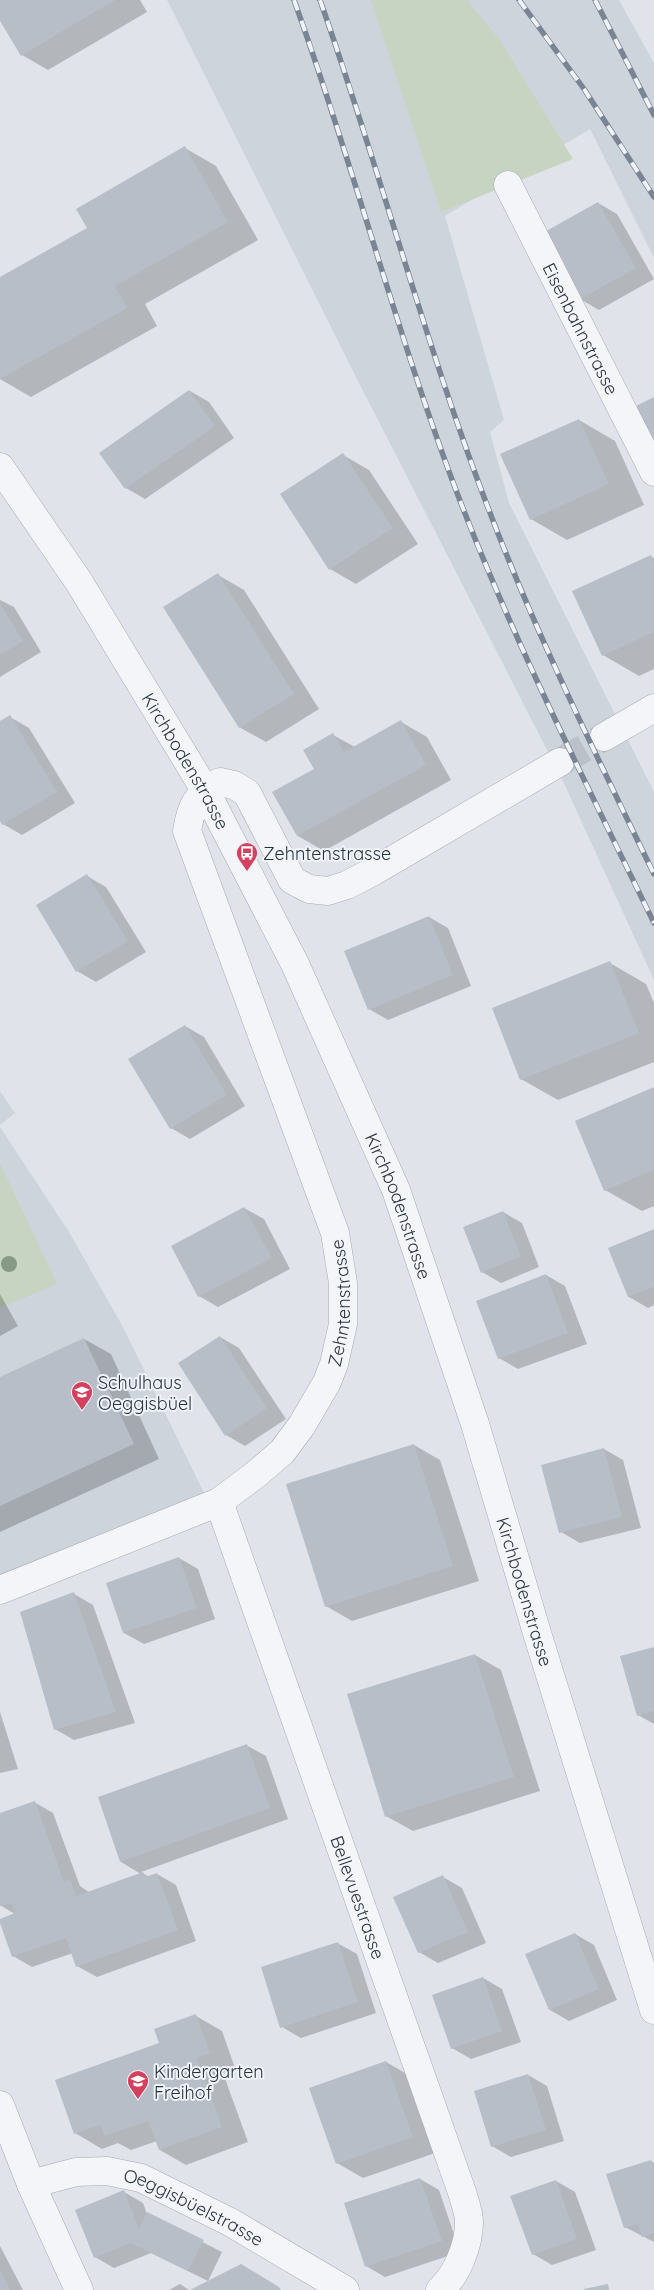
<svg xmlns="http://www.w3.org/2000/svg" width="654" height="2290" font-family="Quicksand,sans-serif">
<style>
.built{fill:#ced4dc}
.green{fill:#c7d4c1}
.shadow{fill:#0003}
.building{fill:#b7bec7}
.lines{fill:none;stroke-linecap:round;stroke-linejoin:round}
.minor-tunnel{stroke:#bbc1c8;stroke-width:28;stroke-dasharray:28 14;stroke-linecap:butt}
.minor-casing{stroke:#a5abb4;stroke-width:29}
.minor{stroke:#f3f5f8;stroke-width:28}
.rail-casing{stroke:#798494;stroke-width:5.5}
.rail{stroke:#f0f3f7;stroke-width:4;stroke-dasharray:11;stroke-linecap:butt}
.tree{fill:#879a86}
.labels{text-anchor:middle;dominant-baseline:central;stroke-width:4;stroke-linejoin:round;paint-order:stroke}
.street-label{font-size:18px;fill:#283342;stroke:#f0f3f7}
.poi-label{font-size:18px;fill:#283342;stroke:#f0f3f7;text-anchor:start}
</style>
<rect width="100%" height="100%" fill="#e0e4ea"/>
<g class="built">
<polygon points="167,0 619,0 654,63 654,258 590,129 445,216 504,420 490,432 509,503 654,792 654,980 562,779 360,385"/>
<polygon points="0,1091 15,1113 0,1125"/>
<polygon points="0,1127 69,1232 123,1327 205,1495 0,1576"/>
</g>
<g class="green">
<polygon points="371,0 467,0 499,39 573,159 441,212"/>
<polygon points="0,1163 57,1284 0,1308"/>
</g>
<g class="shadow">
<polygon points="0,0 140,0 147,12 48,70 22,55 0,19"/>
<polygon points="185,148 216,166 258,240 145,304 157,326 31,397 0,379 0,278 89,228"/>
<polygon points="598,203 617,214 654,279 599,310 580,299"/>
<polygon points="190,391 209,402 234,438 145,499 126,488"/>
<polygon points="579,420 615,441 644,505 567,540 531,519"/>
<polygon points="343,455 369,470 418,544 356,584 330,569"/>
<polygon points="651,557 654,558 654,669 639,676 603,655"/>
<polygon points="218,575 244,590 319,709 266,742 239,727"/>
<polygon points="0,600 14,607 41,652 0,677"/>
<polygon points="10,717 29,728 75,803 22,835 3,824 0,819 0,723"/>
<polygon points="401,722 427,737 451,780 324,851 298,836 274,793 316,769 333,735 355,747"/>
<polygon points="87,876 106,887 146,952 96,982 77,971"/>
<polygon points="429,917 448,928 471,986 388,1020 369,1009"/>
<polygon points="610,963 646,984 654,1003 654,1062 558,1100 521,1079"/>
<polygon points="185,1026 204,1037 245,1106 190,1139 171,1128"/>
<polygon points="654,1089 654,1206 642,1211 605,1190"/>
<polygon points="244,1208 264,1219 290,1269 218,1307 199,1296"/>
<polygon points="503,1212 522,1223 539,1267 501,1283 482,1272"/>
<polygon points="654,1230 654,1305 648,1308 629,1297 609,1249"/>
<polygon points="546,1275 565,1286 587,1344 518,1369 499,1358"/>
<polygon points="0,1294 18,1326 0,1336"/>
<polygon points="220,1337 239,1348 286,1419 245,1446 226,1435"/>
<polygon points="84,1339 111,1354 159,1459 0,1532 0,1378"/>
<polygon points="414,1445 440,1460 479,1581 352,1621 326,1606"/>
<polygon points="604,1449 623,1460 641,1528 580,1543 561,1532"/>
<polygon points="179,1558 198,1569 215,1619 144,1644 124,1633 107,1584"/>
<polygon points="74,1594 93,1605 135,1723 74,1740 55,1729"/>
<polygon points="654,1648 654,1724 638,1715"/>
<polygon points="475,1655 501,1670 540,1791 413,1831 386,1816"/>
<polygon points="0,1712 18,1769 0,1773"/>
<polygon points="246,1745 266,1756 288,1819 141,1872 149,1877 157,1874 176,1885 196,1941 97,1977 77,1966 73,1953 32,1967 13,1956 15,1914 0,1905 0,1815 34,1802 53,1813 80,1886 89,1892 141,1874 121,1862"/>
<polygon points="443,1877 462,1888 486,1943 438,1963 419,1952"/>
<polygon points="575,1934 594,1945 617,2000 569,2021 550,2010"/>
<polygon points="337,1943 357,1954 376,2013 301,2038 282,2027"/>
<polygon points="483,1978 502,1989 521,2042 471,2059 452,2048"/>
<polygon points="196,2016 222,2031 235,2068 223,2073 248,2142 186,2165 160,2150 157,2141 131,2150 118,2143 102,2149 75,2133 161,2044"/>
<polygon points="386,2062 412,2077 438,2152 363,2178 337,2163"/>
<polygon points="528,2075 547,2086 564,2141 511,2157 492,2146"/>
<polygon points="651,2161 654,2163 654,2242 625,2227"/>
<polygon points="420,2179 439,2190 460,2252 385,2277 366,2266"/>
<polygon points="556,2181 575,2192 596,2250 552,2265 533,2254"/>
<polygon points="124,2192 143,2203 147,2214 222,2252 208,2281 151,2253 114,2268 95,2257"/>
<polygon points="0,2246 23,2290 0,2290"/>
<polygon points="180,2284 189,2290 169,2290"/>
</g>
<g class="building">
<polygon points="0,0 115,0 21,56 0,21"/>
<polygon points="185,146 228,222 115,286 127,308 0,379 0,277 87,228 76,209"/>
<polygon points="598,202 636,268 579,300 541,234"/>
<polygon points="189,390 215,426 125,489 99,453"/>
<polygon points="654,397 654,446 636,406"/>
<polygon points="579,419 609,484 530,520 500,454"/>
<polygon points="343,453 393,528 329,570 280,494"/>
<polygon points="651,555 654,562 654,632 602,656 572,591"/>
<polygon points="218,573 294,694 239,728 163,607"/>
<polygon points="0,604 23,641 0,655"/>
<polygon points="10,715 57,792 2,825 0,821 0,721"/>
<polygon points="401,720 426,765 297,836 272,792 314,769 303,750 333,733 344,752"/>
<polygon points="87,874 128,941 76,972 36,905"/>
<polygon points="429,916 453,975 368,1010 344,951"/>
<polygon points="610,961 639,1033 520,1080 492,1008"/>
<polygon points="185,1025 227,1095 170,1129 128,1059"/>
<polygon points="654,1087 654,1170 604,1191 575,1121"/>
<polygon points="244,1207 272,1258 198,1297 171,1246"/>
<polygon points="503,1211 521,1256 481,1273 463,1227"/>
<polygon points="654,1229 654,1287 628,1297 608,1248"/>
<polygon points="546,1274 568,1333 498,1359 476,1301"/>
<polygon points="220,1336 267,1408 225,1436 178,1363"/>
<polygon points="84,1338 134,1444 0,1506 0,1377"/>
<polygon points="414,1444 453,1566 325,1607 286,1484"/>
<polygon points="604,1448 622,1517 559,1533 541,1465"/>
<polygon points="179,1557 197,1608 123,1633 106,1583"/>
<polygon points="74,1592 116,1712 54,1730 20,1612"/>
<polygon points="654,1647 654,1711 637,1716 620,1656"/>
<polygon points="475,1654 514,1777 385,1817 347,1694"/>
<polygon points="247,1744 270,1808 120,1862 98,1797"/>
<polygon points="35,1801 64,1882 70,1879 76,1896 143,1872 145,1877 157,1873 178,1930 76,1967 66,1938 12,1957 0,1923 0,1919 15,1913 11,1903 0,1906 0,1813"/>
<polygon points="443,1875 468,1932 418,1953 393,1897"/>
<polygon points="575,1933 599,1989 549,2010 525,1954"/>
<polygon points="338,1942 358,2002 280,2028 261,1967"/>
<polygon points="483,1977 502,2031 451,2049 432,1995"/>
<polygon points="196,2014 210,2053 197,2058 222,2127 159,2150 148,2121 104,2136 100,2125 74,2134 55,2080 159,2043 154,2029"/>
<polygon points="386,2061 413,2137 336,2164 309,2088"/>
<polygon points="528,2074 546,2130 491,2147 474,2091"/>
<polygon points="651,2160 654,2168 654,2233 642,2237 638,2224 624,2228 606,2174"/>
<polygon points="420,2178 442,2241 365,2267 344,2203"/>
<polygon points="556,2180 577,2239 532,2255 510,2196"/>
<polygon points="124,2190 139,2229 147,2212 204,2240 188,2271 131,2243 94,2258 75,2210"/>
<polygon points="241,2264 279,2287 281,2290 190,2290"/>
<polygon points="0,2271 10,2290 0,2290"/>
<polygon points="608,2284 609,2290 584,2290 584,2289"/>
</g>
<g class="lines">
<polyline class="minor-tunnel" points="560,762 604,737"/>
<g class="minor-casing">
<g id="minor">
<path id="s1" d="M508,185l146,287"/>
<path id="s2" d="M0,467l79,115 126,208 90,174 101,226 79,234 62,209 117,377"/>
<polyline points="604,737 654,708"/>
<path id="s3" d="M219,1502l244,693c2,8 6,18 6,27 0,23 -12,53 -29,68"/>
<path id="s4" d="M0,1590l219,-88 36,-27 27,-23 20,-27 25,-43 7,-18 9,-40v-41l-8,-50 -148,-402c4,-25 10,-37 33,-49l14,3 13,8 45,87 17,9 19,2 19,-6 27,-14 186,-109"/>
<polyline points="0,2105 31,2184 79,2290"/>
<path id="s5" d="M31,2184l45,-12 31,-1 34,7 89,44 115,68"/>
</g>
</g>
<use href="#minor" class="minor"/>
<g class="rail-casing">
<g id="rail">
<path d="M294,0c61,169 105,344 170,511 55,141 124,276 190,412"/>
<path d="M320,0c59,167 104,340 167,505 48,127 108,248 167,369"/>
<polyline points="519,0 584,89 654,197"/>
<polyline points="595,0 654,115"/>
</g>
</g>
<use href="#rail" class="rail"/>
</g>
<circle class="tree" cx="9" cy="1264" r="8"/>
<defs>
<g id="bus-pin" transform="scale(1.125)"><path d="M0 17L-7.5 6A9.5 9.5 0 1 1 7.5 6Z" fill="#d3415e" stroke="#f0f3f7"/><path d="M-5-6H5V4H4V6H2V4H-2V6H-4V4H-5ZM-3.5-4V0h7V-4ZM-3.5 1.2v1.5H-2V1.2ZM2 1.2v1.5H3.5V1.2Z" fill="#fff"/></g>
<g id="school-pin" transform="scale(1.125)"><path d="M0 17L-7.5 6A9.5 9.5 0 1 1 7.5 6Z" fill="#d3415e" stroke="#f0f3f7"/><path d="M0-5L7-2L0 1L-7-2ZM-4 1L0 2.5L4 1V4Q0 6-4 4Z" fill="#fff"/></g>
</defs>
<g fill-rule="evenodd">
<use href="#bus-pin" x="247" y="853"/>
<use href="#school-pin" x="82" y="1392"/>
<use href="#school-pin" x="138" y="2081"/>
</g>
<g class="labels">
<g class="street-label">
<text stroke="none"><textPath href="#s1" startOffset="161">Eisenbahnstrasse</textPath></text>
<text stroke="none"><textPath href="#s2" startOffset="348">Kirchbodenstrasse</textPath></text>
<text stroke="none"><textPath href="#s2" startOffset="842">Kirchbodenstrasse</textPath></text>
<text stroke="none"><textPath href="#s4" startOffset="481">Zehntenstrasse</textPath></text>
<text stroke="none"><textPath href="#s2" startOffset="1248">Kirchbodenstrasse</textPath></text>
<text stroke="none"><textPath href="#s3" startOffset="419">Bellevuestrasse</textPath></text>
<text stroke="none"><textPath href="#s5" startOffset="172">Oeggisbüelstrasse</textPath></text>
</g>
<g class="poi-label">
<text x="263" y="853">Zehntenstrasse</text>
<text x="98" y="1382">Schulhaus<tspan x="98" dy="21">Oeggisbüel</tspan></text>
<text x="154" y="2071">Kindergarten<tspan x="154" dy="21">Freihof</tspan></text>
</g>
</g>
</svg>
